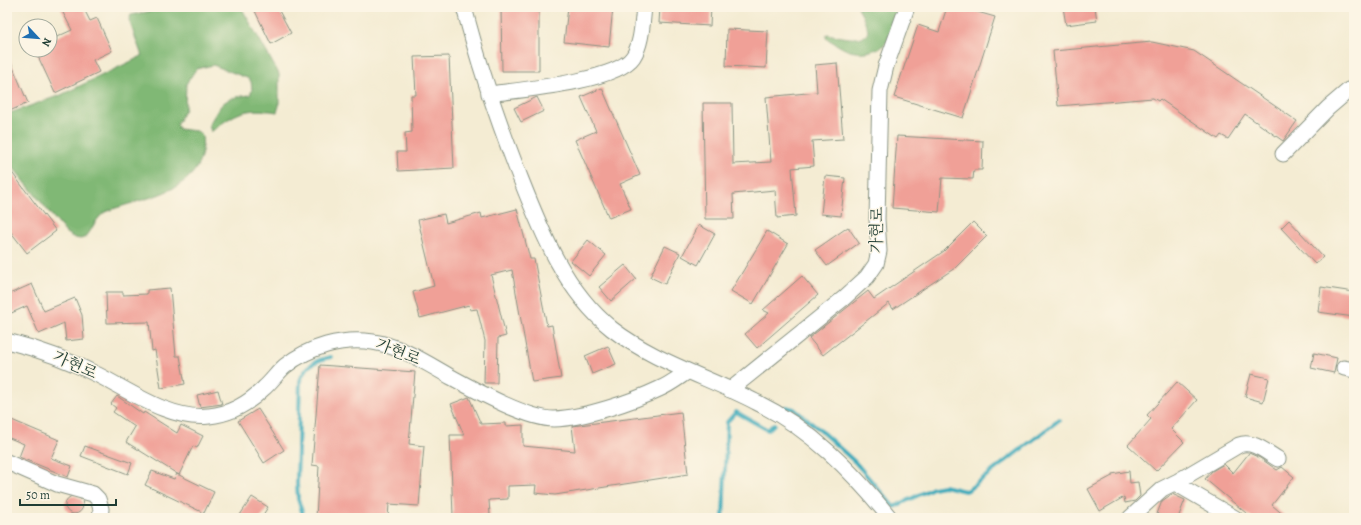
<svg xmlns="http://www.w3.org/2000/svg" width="1361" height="525" font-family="Alegreya,'Noto Serif KR',serif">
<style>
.forest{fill:#80b875;stroke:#507a54}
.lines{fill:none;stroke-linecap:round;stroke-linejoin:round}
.stream{stroke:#3eacbc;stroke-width:4}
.building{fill:#f0a097}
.minor-casing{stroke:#8a9484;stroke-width:17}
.minor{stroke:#fff;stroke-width:15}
.labels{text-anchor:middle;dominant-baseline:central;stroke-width:3;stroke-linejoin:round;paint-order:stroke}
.street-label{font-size:16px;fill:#1f3d34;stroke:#fcf5e5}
</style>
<rect width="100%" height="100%" fill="#fcf5e5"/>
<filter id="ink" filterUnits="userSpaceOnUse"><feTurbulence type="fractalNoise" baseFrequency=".025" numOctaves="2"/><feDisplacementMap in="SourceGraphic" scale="8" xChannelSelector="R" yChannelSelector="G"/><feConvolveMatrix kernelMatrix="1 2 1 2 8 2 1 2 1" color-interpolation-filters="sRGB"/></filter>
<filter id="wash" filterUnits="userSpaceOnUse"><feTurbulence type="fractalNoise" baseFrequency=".012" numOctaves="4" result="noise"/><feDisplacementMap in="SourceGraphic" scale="16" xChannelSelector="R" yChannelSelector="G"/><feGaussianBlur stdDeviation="0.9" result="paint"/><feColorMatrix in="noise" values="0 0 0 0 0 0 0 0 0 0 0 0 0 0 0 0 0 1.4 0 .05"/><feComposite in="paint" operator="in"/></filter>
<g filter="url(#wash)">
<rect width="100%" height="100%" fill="#f4ecd3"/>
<g class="forest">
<path d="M172,7h69l38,67v32l-2,6c-32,-5 -41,0 -66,20l-2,-7c13,-23 14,-27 41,-30l2,-5 -1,-9 -4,-3 -34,-13 -17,4 -10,15 -1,25 -8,15 2,5 18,2 5,4c7,58 -57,61 -97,77 -19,14 -13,38 -39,21l-59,-73v-46l54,-19 81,-39 -13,-36 2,-5z"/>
<path d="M858,7h42c-2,8 -4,19 -7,27 -8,16 -29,22 -46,16 -7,-3 -14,-8 -21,-12l1,-4c12,2 30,8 41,0l-1,-8z"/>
</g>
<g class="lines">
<g class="stream">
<polyline points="784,408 786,407 794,409 821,431 855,462 894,507 933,488 944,486 965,491 968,490 1059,420"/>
<path d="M304,518l-6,-19 -1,-15 3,-103c5,-15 15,-21 31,-24"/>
<polyline points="723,518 727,422 736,412 768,430 774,424"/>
</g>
</g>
<g id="blocks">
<g class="building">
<polygon points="60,7 83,7 90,21 97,18 112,51 93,60 99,72 55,93 35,50 50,50 50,40 72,30"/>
<polygon points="253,7 277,7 291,33 271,44"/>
<polygon points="501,7 539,7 539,71 502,71"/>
<polygon points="568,7 613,7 609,47 564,42"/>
<polygon points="660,7 711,7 710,26 659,23"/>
<polygon points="947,7 960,7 995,17 963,118 894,97 918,25 939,32"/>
<polygon points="1063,7 1095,7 1097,21 1066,25"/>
<polygon points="727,29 768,31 766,68 726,66"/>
<polygon points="1152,42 1194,51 1297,121 1283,141 1245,114 1228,139 1221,135 1218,139 1160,99 1158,101 1153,98 1058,106 1053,51"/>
<polygon points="7,53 28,103 7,112"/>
<polygon points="449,56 454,168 398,171 397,152 406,152 405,133 412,132 411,95 416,95 414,57"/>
<polygon points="837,63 843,139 812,141 814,166 792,168 796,216 777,218 775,190 733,194 734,219 705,219 703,103 732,103 733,164 771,162 766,97 817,92 815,65"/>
<polygon points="602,88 640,175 620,184 631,209 609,218 575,140 596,131 581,97"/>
<polygon points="537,97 544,111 521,122 514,108"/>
<polygon points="897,136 983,141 982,170 974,170 973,179 942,178 939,212 892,208"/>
<polygon points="7,166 56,231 27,253 7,227"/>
<polygon points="825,176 845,178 841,216 821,214"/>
<polygon points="517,209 530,259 534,259 547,326 552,325 561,378 532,382 512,270 491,275 506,336 498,338 497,383 484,383 485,341 477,309 470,310 469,305 420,318 413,292 434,286 418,220 444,214 446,223 481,213 482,218"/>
<polygon points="1289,220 1323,257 1315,264 1281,228"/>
<polygon points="973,222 987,236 955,268 893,309 889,303 823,355 809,338 868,291 874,299 944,251"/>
<polygon points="699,225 715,234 698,265 682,256"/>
<polygon points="848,227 859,243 827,266 815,250"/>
<polygon points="767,231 788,244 753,304 731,291"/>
<polygon points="588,240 606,255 589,276 571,261"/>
<polygon points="665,246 680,253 665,284 650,277"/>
<polygon points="625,265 636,279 611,301 599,287"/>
<polygon points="802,276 818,295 757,348 745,334 769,313 763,310"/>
<polygon points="32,284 44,311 75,298 82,315 84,339 66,341 64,323 39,334 27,306 7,315 7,295"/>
<polygon points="1321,287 1354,292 1354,317 1318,312"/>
<polygon points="170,288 176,356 180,356 185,384 161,388 155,350 152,351 149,322 107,323 106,292 123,292 123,295 147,294 147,290"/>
<polygon points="608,346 616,364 592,374 585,356"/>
<polygon points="1314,353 1337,358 1334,373 1311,368"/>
<polygon points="320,365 415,372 409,444 424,446 419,506 389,504 388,518 316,518 319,466 312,465"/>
<polygon points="1251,374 1269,378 1263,402 1245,397"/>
<polygon points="1177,382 1197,400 1171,429 1184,442 1156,471 1128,445 1151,419 1147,415"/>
<polygon points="218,390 222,404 200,407 197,395"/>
<polygon points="117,396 143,414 144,412 177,433 181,425 203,436 197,448 193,446 179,475 126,442 135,427 113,412 116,408 111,404"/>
<polygon points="469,397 481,424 506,423 506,426 523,425 523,446 575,451 572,426 681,412 688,474 555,495 535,493 536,485 508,486 508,499 489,500 490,515 453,516 450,435 464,435 451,404"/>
<polygon points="258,409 284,450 264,463 238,421"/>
<polygon points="7,418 59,440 51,458 72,466 68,477 19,457 24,444 7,437"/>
<polygon points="85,446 132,463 128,474 81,456"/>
<polygon points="1249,453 1260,458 1277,470 1282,467 1294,477 1272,505 1287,518 1252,518 1205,479 1212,471 1224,464 1233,473"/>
<polygon points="152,471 174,479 177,474 214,492 204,513 145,485"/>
<polygon points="1129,471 1130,483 1138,482 1140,496 1135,501 1125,503 1124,497 1100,511 1088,489 1112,476 1112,474"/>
<polygon points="1172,494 1185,500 1178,518 1166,518 1157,514 1162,501"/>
<circle cx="74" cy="505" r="9"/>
<polygon points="252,497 268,507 261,518 238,518"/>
</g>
</g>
</g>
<g filter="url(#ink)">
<use href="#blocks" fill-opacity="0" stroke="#8a9484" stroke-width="1"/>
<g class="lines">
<g class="minor-casing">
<g id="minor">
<path d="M464,7c14,55 32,108 52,160 23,58 46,122 96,162 43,33 96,48 144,73 55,27 96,69 134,116"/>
<path d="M489,94c29,-4 127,-12 144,-37 9,-14 9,-33 11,-50"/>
<polyline points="1283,154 1328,108 1349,90 1354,88"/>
<path d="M7,341c31,8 62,19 91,34 32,16 73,46 111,41 21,-2 40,-13 55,-28 8,-7 13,-15 21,-22 24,-19 57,-29 88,-24 28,4 53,21 78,35 24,13 76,42 103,42 29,-1 78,-17 105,-30 10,-4 19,-11 28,-17"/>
<polyline points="1344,368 1354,370"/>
<polyline points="730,390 844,298 867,277 876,264 879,251 877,219 880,91 886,66 907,7"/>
<polyline points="7,462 57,484 93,494 98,499 101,509 100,518"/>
<polyline points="1175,483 1235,518"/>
<path d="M1130,518l32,-29 16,-8 61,-36c14,-5 27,7 39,14"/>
</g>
</g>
<use href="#minor" class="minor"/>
</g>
</g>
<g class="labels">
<g class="street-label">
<text transform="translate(877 230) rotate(-89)">가현로</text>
<text transform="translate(398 352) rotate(21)">가현로</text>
<text transform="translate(75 365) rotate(24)">가현로</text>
</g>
</g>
<rect width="1361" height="525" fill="none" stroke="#fcf5e5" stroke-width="24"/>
<g transform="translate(38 38) rotate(116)"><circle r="19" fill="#fcf5e5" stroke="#a4ab9e"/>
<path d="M0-3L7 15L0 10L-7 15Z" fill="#1f6fb2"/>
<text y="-6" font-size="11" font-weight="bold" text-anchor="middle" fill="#1f3d34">N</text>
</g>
<path d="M20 499v6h96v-6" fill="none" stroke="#1f3d34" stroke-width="2"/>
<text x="26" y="499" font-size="12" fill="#1f3d34" stroke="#fcf5e5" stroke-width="3" paint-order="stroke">50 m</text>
</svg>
